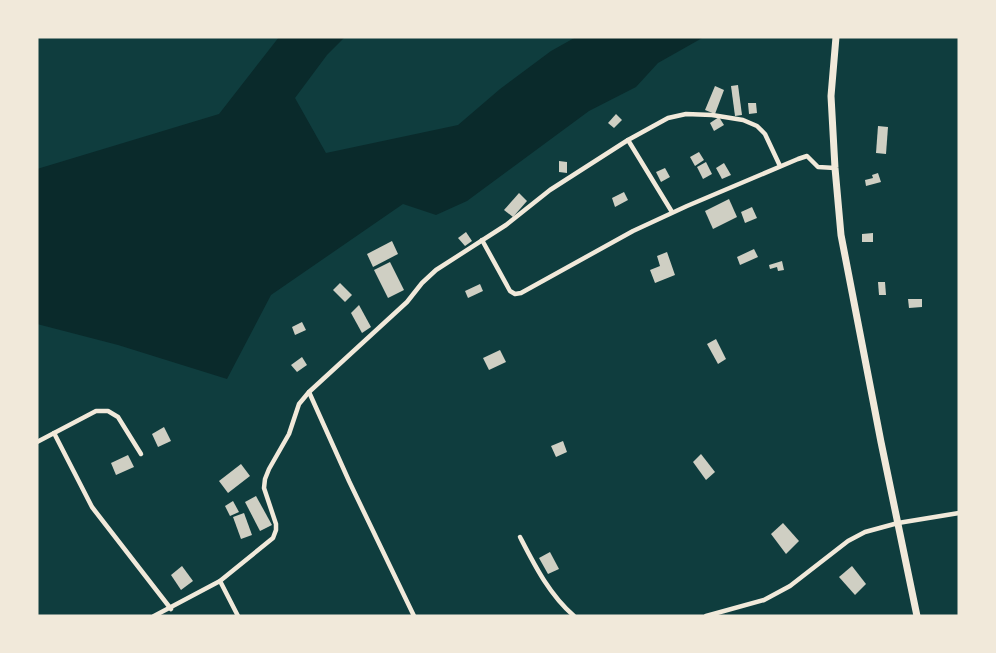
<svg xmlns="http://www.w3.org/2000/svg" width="996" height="653" font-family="'Nunito Sans',sans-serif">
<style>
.water{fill:#0a2a2b}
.building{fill:#cfcfc3}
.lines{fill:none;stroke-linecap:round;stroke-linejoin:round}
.minor{stroke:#f1e9da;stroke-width:4.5}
.primary{stroke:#f1e9da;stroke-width:7}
</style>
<rect width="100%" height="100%" fill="#0f3d3e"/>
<polygon class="water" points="279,37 345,37 327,55 295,98 326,153 458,125 500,89 551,51 576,37 704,37 658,63 636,87 589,111 467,201 436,215 403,204 271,295 227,379 118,345 37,324 37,169 219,114"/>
<g class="building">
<polygon points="738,85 742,115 735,116 731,86"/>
<polygon points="715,86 724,90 715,114 705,110"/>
<polygon points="748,103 756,103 757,113 749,114"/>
<polygon points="616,114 622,120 614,128 608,123"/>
<polygon points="719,117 724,125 714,131 710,123"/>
<polygon points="878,126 888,127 886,154 876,153"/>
<polygon points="699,152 704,160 695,166 690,157"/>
<polygon points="559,161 567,162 567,173 559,172"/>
<polygon points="706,162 712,174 703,179 697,167"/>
<polygon points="724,163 731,175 722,179 716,168"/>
<polygon points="665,168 670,177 661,182 656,172"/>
<polygon points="878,173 881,182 866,186 865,180 873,178 872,175"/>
<polygon points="624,192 628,200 615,207 612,198"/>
<polygon points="519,193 527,201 513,217 504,210"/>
<polygon points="729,199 737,217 713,229 705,211"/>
<polygon points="752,207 757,218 745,223 741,212"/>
<polygon points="466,232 472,241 465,246 458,238"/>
<polygon points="873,233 873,242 862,242 862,234"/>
<polygon points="392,241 398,254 373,267 367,254"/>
<polygon points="754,249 758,257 740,265 737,257"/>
<polygon points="667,252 675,275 655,283 650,270 660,266 657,256"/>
<polygon points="782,261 784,270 778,271 777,267 770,269 769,265"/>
<polygon points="390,262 404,290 388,298 374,270"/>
<polygon points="878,282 885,282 886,295 879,295"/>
<polygon points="340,283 352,295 345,302 333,290"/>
<polygon points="480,284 483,291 468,298 465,291"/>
<polygon points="908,299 922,299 922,307 909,308"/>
<polygon points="359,305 371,327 362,333 351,313"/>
<polygon points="302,322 306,330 295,335 292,327"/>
<polygon points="716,339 726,359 718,364 707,344"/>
<polygon points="500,350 506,362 489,370 483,358"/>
<polygon points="302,357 307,365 297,372 291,365"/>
<polygon points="164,427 171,441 158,447 152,434"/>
<polygon points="563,441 567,452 556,457 551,446"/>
<polygon points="701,454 715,472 706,480 693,462"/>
<polygon points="128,455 134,467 116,475 111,463"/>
<polygon points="241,464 250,476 228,493 219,481"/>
<polygon points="256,496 272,525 260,531 245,502"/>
<polygon points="233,501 239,512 230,516 225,506"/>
<polygon points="244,513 252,535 241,539 233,517"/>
<polygon points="783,523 799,541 786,554 771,534"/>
<polygon points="550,552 559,569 548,574 539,558"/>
<polygon points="182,566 193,581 181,590 171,575"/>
<polygon points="852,566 866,584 855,595 839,577"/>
</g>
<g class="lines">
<g class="minor">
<polyline points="628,140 672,212"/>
<polyline points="482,240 510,291 515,294 521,293 633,231 687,206 798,159 807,156 818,167 835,168"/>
<polyline points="309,392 349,481 414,616"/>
<polyline points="54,433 92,507 171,609"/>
<polyline points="37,442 96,411 108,411 118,417 141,454"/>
<path d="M520,537c15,29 29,57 54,79"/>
<polyline points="220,581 238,616"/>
<polyline points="154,616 220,581 273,538 276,530 276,524 264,488 265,479 269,469 289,434 299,404 309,392 407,302 422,283 436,270 506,225 550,190 628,140 668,118 686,114 712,115 743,120 757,126 765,134 780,166"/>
<polyline points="706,616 764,600 790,586 848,541 865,532 898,523 959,513"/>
</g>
<polyline class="primary" points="836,37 831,96 835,168 841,235 881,442 917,616"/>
</g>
<rect width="996" height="653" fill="none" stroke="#f1e9da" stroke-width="77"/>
</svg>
